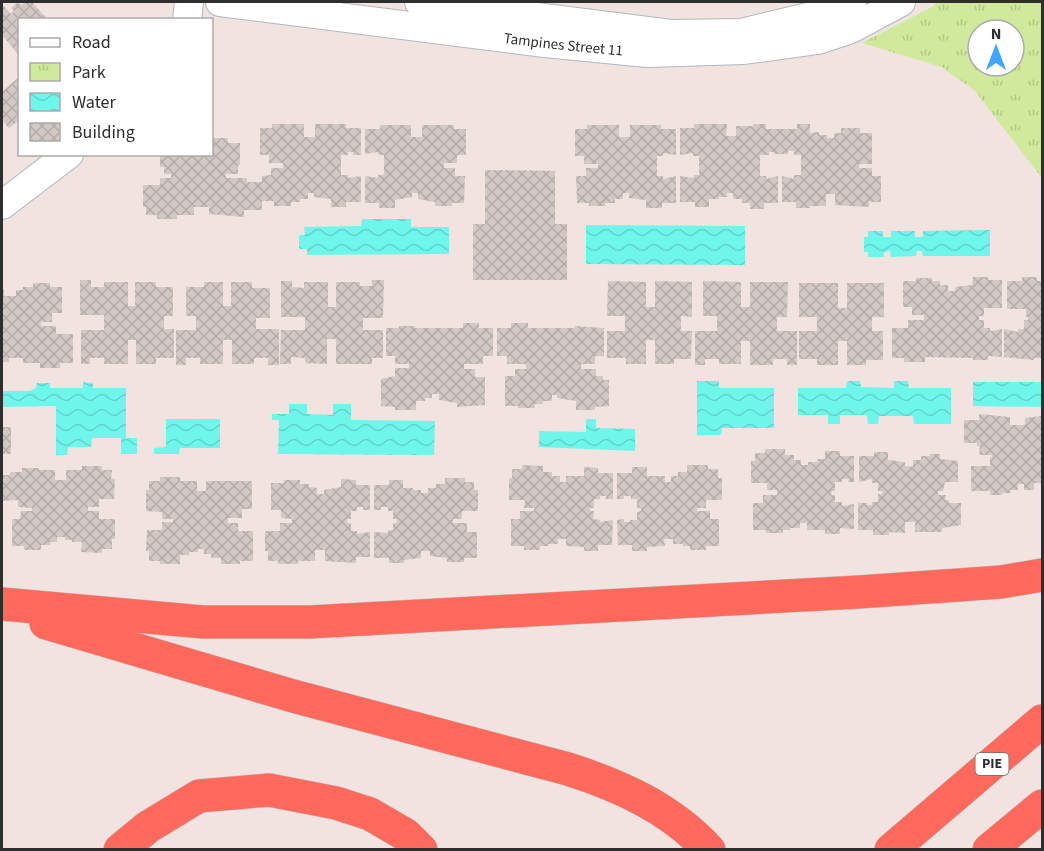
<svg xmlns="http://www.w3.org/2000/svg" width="1044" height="851" font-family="'Source Sans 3',sans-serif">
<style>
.park{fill:url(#park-tufts);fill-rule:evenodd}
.water{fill:url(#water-waves)}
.building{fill:url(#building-cross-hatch)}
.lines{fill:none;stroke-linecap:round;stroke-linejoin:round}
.minor-casing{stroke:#b0b8be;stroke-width:30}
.highway-casing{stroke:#c4c4c4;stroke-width:34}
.minor{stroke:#fff;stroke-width:28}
.highway{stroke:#ff695c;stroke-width:33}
.labels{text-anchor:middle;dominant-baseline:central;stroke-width:4.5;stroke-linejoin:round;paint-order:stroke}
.shield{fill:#fff;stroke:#6d6d6d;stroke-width:1.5}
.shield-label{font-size:14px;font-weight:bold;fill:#2e2e2e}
.street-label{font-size:15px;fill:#2e2e2e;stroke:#fff}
</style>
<defs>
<pattern id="park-tufts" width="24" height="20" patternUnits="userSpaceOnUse" patternTransform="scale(1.5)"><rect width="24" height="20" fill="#d0e99a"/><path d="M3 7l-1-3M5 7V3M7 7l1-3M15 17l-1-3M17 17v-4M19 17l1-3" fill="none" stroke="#b3c885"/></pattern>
<pattern id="water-waves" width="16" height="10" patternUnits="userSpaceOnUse" patternTransform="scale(1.5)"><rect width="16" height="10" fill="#6ef6eb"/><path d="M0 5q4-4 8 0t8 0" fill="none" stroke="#60d3ca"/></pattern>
<pattern id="building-cross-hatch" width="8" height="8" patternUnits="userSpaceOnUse" patternTransform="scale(1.5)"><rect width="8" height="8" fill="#d2c8c4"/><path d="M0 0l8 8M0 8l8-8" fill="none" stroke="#b5aca9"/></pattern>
</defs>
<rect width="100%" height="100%" fill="#f0e3e0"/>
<path class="park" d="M938,2h104v176l-67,-87 -33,-24 -80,-24 70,-36zM978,30h36v36h-36z"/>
<g class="water">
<polygon points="362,219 411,219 411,227 449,227 449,254 307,255 307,249 299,249 299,235 305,235 304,227 361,226"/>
<polygon points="586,225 745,226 745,265 586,264"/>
<polygon points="990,230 990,256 923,256 922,251 917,251 916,256 891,257 890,251 884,252 884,257 868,257 868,252 864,252 864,237 868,237 868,231 883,231 883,237 891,237 891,231 915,231 915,237 923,237 923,231"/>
<polygon points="697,381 719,381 719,388 774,388 774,428 722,428 721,435 697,435"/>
<polygon points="847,381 860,381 861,387 894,388 894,381 908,381 909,388 951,388 951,424 914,424 913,416 879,416 878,424 868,424 867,415 840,415 840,424 828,424 828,415 798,415 798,388 846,388"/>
<polygon points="83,382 93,383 93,388 126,388 126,438 137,438 137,454 121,454 121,438 92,438 91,447 68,447 67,455 56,455 56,406 2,407 2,391 30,391 36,388 37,383 50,383 50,388 83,388"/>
<polygon points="973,382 1042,382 1042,407 973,406"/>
<polygon points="289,404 307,404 307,414 333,415 333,404 351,404 351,420 435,421 434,455 278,454 279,420 272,420 272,414 289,414"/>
<polygon points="166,419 220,419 220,448 180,448 179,454 154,454 154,448 166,447"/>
<polygon points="586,419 596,419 596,428 635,429 635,451 539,447 539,431 586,432"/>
</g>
<g class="building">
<polygon points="18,2 21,5 26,2 32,2 48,20 20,20 18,54 2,35 2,6 3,5 11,14 14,11 11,8"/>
<polygon points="20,76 20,119 9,128 2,120 2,92"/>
<polygon points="272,124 304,124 304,137 315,137 315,124 346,124 346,128 361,128 361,155 353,155 353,152 348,152 348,155 341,155 341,175 348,175 348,178 361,176 361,202 346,202 346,207 331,207 331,199 314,197 314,193 308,193 308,199 300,199 300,202 291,202 291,206 274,206 274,201 262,201 262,210 244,210 244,217 209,214 209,207 194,207 194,215 177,215 177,219 157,219 157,215 146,215 146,207 143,207 143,185 160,185 160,178 171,178 171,174 164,174 164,167 160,167 160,156 167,156 167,154 212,154 212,138 228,138 228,143 240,143 240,165 238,165 238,174 226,174 226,178 247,178 247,182 262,182 262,176 271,175 271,168 283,168 283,163 269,163 269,155 260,155 260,128 272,128"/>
<polygon points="694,124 727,124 726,136 736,136 736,126 753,126 753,124 766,124 766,129 797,129 797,124 810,124 810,133 819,132 819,135 827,135 827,138 834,138 834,133 841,133 841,128 860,128 860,133 872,133 872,164 859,164 859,168 872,168 872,176 881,176 881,202 869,202 869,207 835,205 835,194 826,194 826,206 810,206 810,208 796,208 796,202 782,202 782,176 794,179 794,175 801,175 801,155 794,155 794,151 788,151 788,154 774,154 774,152 769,152 769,155 760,155 760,176 766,176 766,179 778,176 778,203 764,203 764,209 750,209 750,203 742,203 742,199 733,199 733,193 727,193 727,197 719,197 719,199 709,199 709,207 695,207 695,202 680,202 680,176 694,178 694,175 699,175 699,156 693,156 693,153 680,155 680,128 694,128"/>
<polygon points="380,125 411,125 411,137 422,137 422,125 454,125 454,129 466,129 466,155 457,155 457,163 444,163 444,168 455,168 455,176 465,176 464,203 452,203 452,206 435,206 435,202 418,199 418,193 412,193 412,197 395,200 395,208 379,208 379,203 365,203 365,176 378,178 378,175 384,175 384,155 378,155 378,152 365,154 365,129 380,129"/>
<polygon points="587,125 619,125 619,137 630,137 630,125 661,125 661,129 676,129 676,155 663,153 663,156 657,156 657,176 663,176 663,179 676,176 676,203 662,203 662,208 646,208 646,200 629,198 629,193 623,193 623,199 615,199 615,203 605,203 605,206 589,206 589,203 577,203 576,176 586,176 586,168 598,168 598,164 584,164 584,156 575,156 575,129 587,129"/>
<polygon points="485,170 555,171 555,224 567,224 567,280 473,280 473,224 485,224"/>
<polygon points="973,277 988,277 988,280 1002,280 1002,308 984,308 984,316 979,316 979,320 984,320 984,328 990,328 990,331 1002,329 1002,357 988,356 988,360 973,360 973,358 925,357 925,362 904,362 904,358 892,358 892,328 908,328 908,320 924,320 924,315 912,315 912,307 903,307 903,281 916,281 916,278 932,278 932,281 940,281 940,285 948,285 948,291 955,291 955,287 972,285"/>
<polygon points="1022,277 1037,277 1037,281 1042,281 1042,358 1034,358 1034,360 1004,357 1004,329 1018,332 1018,329 1024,329 1024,320 1028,320 1028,317 1026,317 1026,309 1007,309 1007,281 1022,281"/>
<polygon points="80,280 91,280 91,287 104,287 104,282 128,282 128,306 135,306 135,282 156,282 156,287 173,287 173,316 164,316 164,329 174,329 174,358 156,358 156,364 136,364 136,340 128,340 128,364 104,364 104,358 90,358 90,364 81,364 81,330 104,330 104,315 80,315"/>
<polygon points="372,280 384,280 383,318 363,318 363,330 383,330 383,358 372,358 372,364 336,364 336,339 327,339 327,364 305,363 305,358 291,357 291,364 280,364 281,330 305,330 305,317 281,317 281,281 292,281 292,287 304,288 304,282 328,282 328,307 336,307 336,282 360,282 360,286 372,286"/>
<polygon points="608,281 646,282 646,307 655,307 655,281 692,282 692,317 681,316 681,331 692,331 691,359 674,359 674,364 655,364 655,340 646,340 646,364 626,364 626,358 607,358 607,331 625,331 625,316 607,316"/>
<polygon points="703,281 741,282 741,307 750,307 750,282 788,282 787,317 777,317 777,331 797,331 797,365 787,365 787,359 773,359 773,365 750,365 750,341 741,341 741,364 719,364 719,359 705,359 705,365 695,365 695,331 717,331 717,316 703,316"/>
<polygon points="204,282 223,282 223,306 231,306 231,282 252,282 252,288 270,288 270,318 256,318 256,329 279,329 279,365 268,365 268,358 254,358 254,364 232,364 232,340 223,340 223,364 200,364 200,358 186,358 186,365 176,365 176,330 196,330 196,316 186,316 186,287 204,287"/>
<polygon points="33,283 50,283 50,287 62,287 62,313 52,313 52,322 41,322 41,326 56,326 56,334 73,334 73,363 60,363 60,368 40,368 40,363 23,363 23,358 9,358 9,362 2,362 2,289 4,289 4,296 16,296 16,290 23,290 23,287 33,287"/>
<polygon points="799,283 838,283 838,308 847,308 847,283 884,283 884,317 872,317 872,331 883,331 883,360 866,360 866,365 847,365 847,341 838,341 838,365 817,365 817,359 799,359 799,331 817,331 817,317 799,317"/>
<polygon points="463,323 479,323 479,328 493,328 493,356 483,356 483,364 464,364 464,369 475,369 475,377 485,377 485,405 457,407 457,403 439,400 439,394 432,394 432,398 425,398 425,401 416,401 416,410 395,410 395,407 381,406 381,379 395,376 395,368 409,368 409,364 395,364 395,356 386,356 386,328 399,328 399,326 415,326 415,328 463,328"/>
<polygon points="511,323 528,323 528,328 575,328 575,326 604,328 604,356 595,356 595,364 581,364 581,369 596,369 596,376 603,376 603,380 609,380 609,406 595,407 595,410 576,410 576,401 557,398 557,395 552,395 552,401 543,401 543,404 535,404 535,408 518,408 518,406 505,406 505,376 515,376 515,369 526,369 526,364 507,364 507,356 497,356 497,328 511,328"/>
<polygon points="979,414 1010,417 1010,425 1025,425 1025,418 1042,416 1042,483 1034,483 1034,490 1024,490 1024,484 1018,484 1018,490 1010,490 1010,493 1002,493 1002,495 990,495 990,491 971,491 971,466 990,466 990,457 992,457 992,455 979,455 980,446 977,446 977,443 964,443 964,420 979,420"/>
<rect x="2" y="427" width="9" height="27"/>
<polygon points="765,449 785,449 785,455 794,455 794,460 801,460 801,465 808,465 808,462 817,462 817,459 825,459 825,451 840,451 840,456 854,456 854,482 848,482 849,479 842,479 842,482 835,482 835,491 832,491 831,495 835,495 835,502 842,502 842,506 854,504 854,529 840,528 840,534 825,534 825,530 807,530 807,523 800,523 800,528 790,528 790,530 783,530 783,533 766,533 766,530 753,530 753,503 763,503 763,495 777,495 777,490 767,490 767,483 751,483 751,461 755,461 755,453 765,453"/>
<polygon points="874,452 888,452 888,460 905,462 905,466 913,467 913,460 921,460 921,456 930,456 930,454 940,454 940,459 958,461 958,482 945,482 943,491 938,491 938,495 946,495 945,500 949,500 949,503 961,503 961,525 942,528 942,532 915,532 915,522 905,522 905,533 889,532 889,535 873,535 873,530 858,530 858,503 867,503 867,505 872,505 872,502 878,502 878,494 882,494 882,491 878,491 878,483 872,483 872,479 859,482 859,456 874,456"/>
<polygon points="522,465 543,466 543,472 552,472 552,476 560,476 560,482 566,482 566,476 584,476 584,467 598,468 598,473 613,473 613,499 606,499 606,496 600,496 600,499 594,499 594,508 590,508 590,511 594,511 593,519 600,520 600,522 613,520 612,545 598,545 598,551 584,551 584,547 566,546 566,539 558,539 558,544 548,544 548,546 540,546 540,550 524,550 524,546 511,546 511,519 520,519 520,511 534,511 534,508 524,508 525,500 509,500 509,478 512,478 512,469 522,469"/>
<polygon points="687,465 708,465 708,469 718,469 718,478 722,478 722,500 706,500 706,508 697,508 697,511 710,511 710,519 719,519 719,546 706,546 706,550 690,550 690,546 683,546 683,544 673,544 673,539 664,539 665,546 647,547 647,551 632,551 632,545 618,545 617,520 624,519 624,522 630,522 630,520 637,520 637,512 641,511 641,508 637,508 637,499 631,499 631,496 624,496 624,499 617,499 617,473 632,473 632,467 647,467 647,476 665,476 665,482 671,482 671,476 678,476 678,472 687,472"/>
<polygon points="82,466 102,466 102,470 112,470 111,478 115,479 114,499 99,499 99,507 88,507 88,511 99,511 99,519 115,519 115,539 112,539 112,549 102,549 102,553 81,552 82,542 72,542 72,540 65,540 65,537 57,537 57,542 50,542 50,545 41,545 41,550 24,550 24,546 12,546 12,519 20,519 21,511 32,511 32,508 18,507 18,500 2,501 2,475 10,475 10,472 22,472 22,468 39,468 39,470 55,470 55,480 66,480 66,470 82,470"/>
<polygon points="160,477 180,477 180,481 197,481 197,491 206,491 206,481 252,481 252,509 242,509 242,518 228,518 228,523 238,523 238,531 253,531 253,561 240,561 240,564 221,564 221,558 211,558 211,554 204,554 204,549 198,549 198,552 189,552 189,555 180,555 180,564 160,564 160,561 149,561 149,551 146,551 147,530 162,530 162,522 173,522 173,519 162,519 162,512 146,511 146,490 149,490 149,481 160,481"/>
<polygon points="445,478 465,478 465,482 474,482 474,490 478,490 478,511 462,511 462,519 453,519 453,523 467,523 467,532 477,532 477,558 464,558 464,562 447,562 447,558 430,556 430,551 421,551 421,558 404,560 404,563 389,563 389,558 374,558 374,532 388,533 388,530 393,530 393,523 397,523 397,519 393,519 393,511 388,511 388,507 381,507 381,510 374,510 374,485 389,485 389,480 403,480 403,488 413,488 413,490 421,490 421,493 428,493 428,488 436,488 436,484 445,484"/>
<polygon points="341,479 356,480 356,485 370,485 370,510 363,510 363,507 357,507 357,511 351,511 351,519 347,519 347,523 351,523 351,531 357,531 357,534 370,532 370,557 356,557 356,563 325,561 325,550 315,550 315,561 298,561 298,564 278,564 278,561 268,561 268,551 265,551 265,531 280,531 280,523 292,523 292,519 281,518 281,510 271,510 271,483 284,483 284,480 300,480 300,484 309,484 309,487 317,488 317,494 324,494 324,490 341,487"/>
</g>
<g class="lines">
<g class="minor-casing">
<g id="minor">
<path id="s1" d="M220,2l325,41 102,10 97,-3 74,-10 33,-11 50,-27"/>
<polyline points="419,2 671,34 741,33 837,10 852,2"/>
<polyline points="187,20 189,2"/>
<polyline points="2,205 69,154"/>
</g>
</g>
<g class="highway-casing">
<g id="highway">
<polyline points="2,604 203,622 310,622 859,592 1001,582 1042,575"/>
<path d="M46,623l247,73 275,73c53,17 102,39 141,81"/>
<polyline points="120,850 148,827 199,796 269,790 336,803 370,814 406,835 421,850"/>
<polyline points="891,850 1042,721"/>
<polyline points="989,850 1042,806"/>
</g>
</g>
<use href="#minor" class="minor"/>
<use href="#highway" class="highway"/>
</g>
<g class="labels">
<rect class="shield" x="975.5" y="753" width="33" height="22" rx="4.5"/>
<g class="shield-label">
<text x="992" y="764">PIE</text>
</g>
<g class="street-label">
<text stroke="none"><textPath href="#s1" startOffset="346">Tampines Street 11</textPath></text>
</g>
</g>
<rect width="1044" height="851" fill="none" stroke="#2e2e2e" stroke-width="6"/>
<rect x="18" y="18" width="195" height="138" fill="#ffffff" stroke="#ababab" stroke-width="1.5"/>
<rect x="30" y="38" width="30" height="9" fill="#ffffff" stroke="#ababab" stroke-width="1.5"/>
<text x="72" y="48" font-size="18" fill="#2e2e2e">Road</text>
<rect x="30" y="63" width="30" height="18" fill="url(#park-tufts)" stroke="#ababab" stroke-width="1.5"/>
<text x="72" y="78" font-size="18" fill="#2e2e2e">Park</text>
<rect x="30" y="93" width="30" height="18" fill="url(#water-waves)" stroke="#ababab" stroke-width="1.5"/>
<text x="72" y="108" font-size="18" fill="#2e2e2e">Water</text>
<rect x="30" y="123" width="30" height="18" fill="url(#building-cross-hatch)" stroke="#ababab" stroke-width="1.5"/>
<text x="72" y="138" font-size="18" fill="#2e2e2e">Building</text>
<g transform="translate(996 48)"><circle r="28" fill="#ffffff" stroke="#ababab" stroke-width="1.5"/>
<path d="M0-4.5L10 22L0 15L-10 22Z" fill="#3ea6ff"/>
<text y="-9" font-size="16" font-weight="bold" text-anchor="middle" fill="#2e2e2e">N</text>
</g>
</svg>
